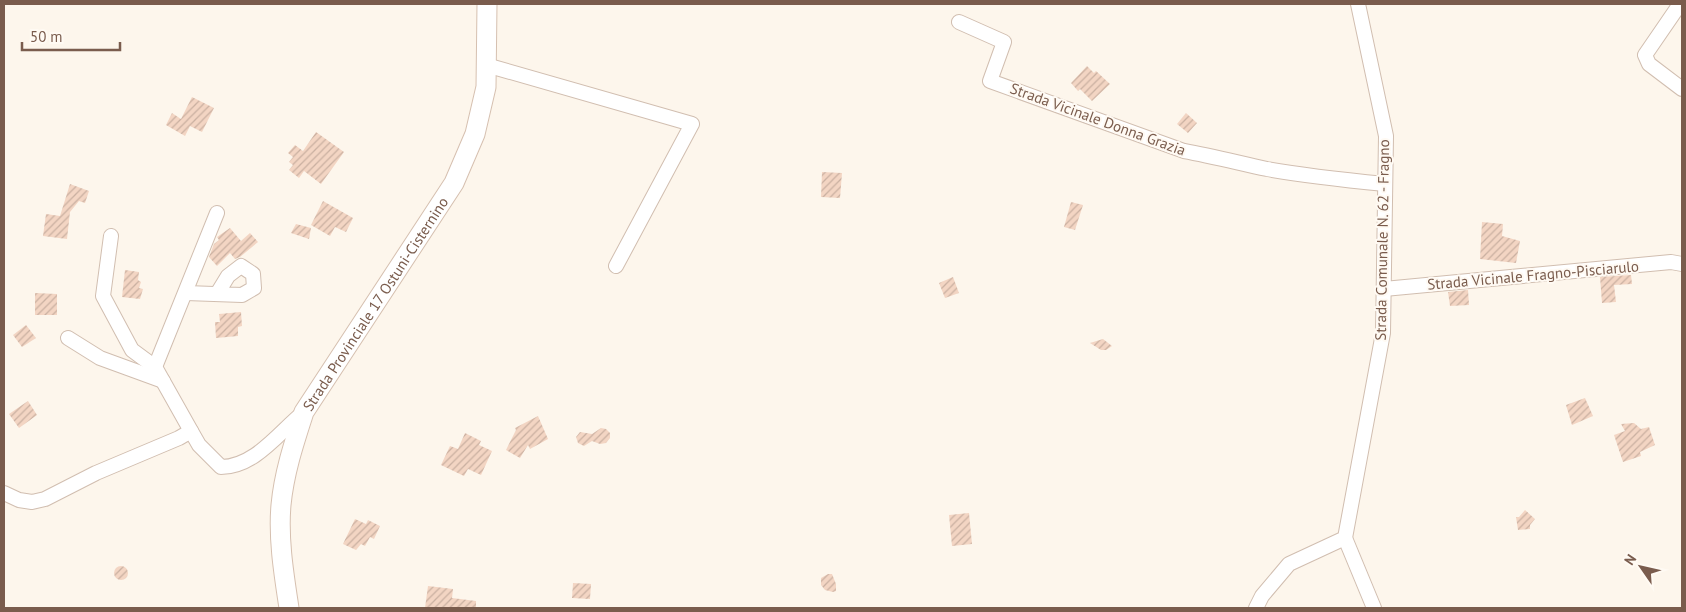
<svg xmlns="http://www.w3.org/2000/svg" width="1686" height="612" font-family="'PT Sans',sans-serif">
<style>
.building{fill:url(#building-hatch)}
.lines{fill:none;stroke-linecap:round;stroke-linejoin:round}
.minor-casing{stroke:#d1beb0;stroke-width:16}
.secondary-casing{stroke:#d6c0b0;stroke-width:21}
.minor{stroke:#fff;stroke-width:14}
.secondary{stroke:#fff;stroke-width:19}
.labels{text-anchor:middle;dominant-baseline:central;stroke-width:4;stroke-linejoin:round;paint-order:stroke}
.street-label{font-size:15px;fill:#7a5c4d;stroke:#fffaf3}
</style>
<defs>
<pattern id="building-hatch" width="6" height="6" patternUnits="userSpaceOnUse" patternTransform="scale(1.25)"><rect width="6" height="6" fill="#f3d5c3"/><path d="M-1 1l2-2M0 6l6-6M5 7l2-2" fill="none" stroke="#cab0a1"/></pattern>
</defs>
<rect width="100%" height="100%" fill="#fdf6ec"/>
<g class="building">
<polygon points="1087,66 1094,73 1096,71 1110,84 1092,101 1080,89 1078,91 1071,83"/>
<polygon points="192,97 214,108 202,132 190,126 185,136 166,125 172,113 181,119"/>
<polygon points="1186,113 1197,123 1188,133 1177,124"/>
<polygon points="316,132 344,152 321,184 304,171 299,178 289,170 293,165 289,162 293,157 288,153 295,145 303,151"/>
<polygon points="822,172 842,173 840,198 821,197"/>
<polygon points="70,184 89,191 85,203 79,201 70,212 67,239 43,236 46,214 60,216"/>
<polygon points="323,201 353,218 346,232 335,227 330,236 311,225"/>
<polygon points="1071,202 1083,205 1075,230 1064,227"/>
<polygon points="1482,222 1503,224 1502,236 1520,241 1516,263 1480,259"/>
<polygon points="296,224 311,228 309,239 291,233"/>
<polygon points="230,228 241,241 250,233 258,242 240,257 235,259 230,253 217,266 209,257 214,244 219,240 217,237"/>
<polygon points="125,270 139,272 138,280 141,282 139,288 143,289 140,299 122,297"/>
<polygon points="1631,275 1632,284 1614,285 1616,302 1602,303 1600,277"/>
<polygon points="953,277 959,293 945,298 939,283"/>
<polygon points="1468,290 1469,305 1450,306 1448,292"/>
<polygon points="35,293 57,294 57,315 35,315"/>
<polygon points="241,312 242,326 238,327 238,336 216,338 215,322 220,322 219,314"/>
<polygon points="26,325 36,338 22,347 13,335"/>
<polygon points="1103,339 1112,346 1106,350 1101,350 1090,343"/>
<polygon points="1585,398 1593,416 1572,425 1566,405"/>
<polygon points="28,401 37,415 19,428 9,414"/>
<polygon points="538,416 548,439 530,449 528,445 520,458 506,450 516,430 515,428"/>
<polygon points="1634,423 1641,429 1649,427 1655,445 1640,452 1641,456 1623,462 1614,435 1625,431 1621,424"/>
<polygon points="601,428 606,429 610,433 610,438 606,443 600,444 592,441 584,446 578,443 576,437 580,432 592,434"/>
<polygon points="465,433 481,441 479,445 492,451 481,475 468,469 464,476 441,465 450,446 458,449"/>
<polygon points="1525,510 1535,519 1530,525 1530,529 1518,530 1516,517 1519,517"/>
<polygon points="969,513 972,544 952,546 949,515"/>
<polygon points="355,519 366,524 368,520 380,526 374,539 370,537 365,546 361,544 356,550 343,544"/>
<circle cx="121" cy="573" r="7"/>
<polygon points="828,574 832,574 836,584 836,591 833,592 825,590 821,585 821,578"/>
<polygon points="573,583 591,584 590,599 572,598"/>
<polygon points="428,586 453,589 452,598 476,601 476,608 425,608"/>
</g>
<g class="lines">
<g class="minor-casing">
<g id="minor">
<polyline points="1680,4 1645,55 1649,64 1682,89"/>
<path d="M959,22l45,20 -14,39 194,70c28,5 55,12 83,18 39,7 78,11 118,15"/>
<polyline points="486,65 692,124 616,266"/>
<polyline points="111,236 103,296 132,350 155,367 191,431"/>
<polyline points="1384,289 1671,262 1682,264"/>
<polyline points="186,293 242,295 254,288 253,274 241,266 228,276 217,294"/>
<polyline points="68,338 100,358 163,381"/>
<polyline points="155,367 217,213"/>
<path d="M4,493l15,7 13,2 13,-3 51,-26 83,-35 12,-7 8,14 22,22c34,0 58,-35 83,-55"/>
<polyline points="1345,538 1374,608"/>
<polyline points="1256,608 1262,596 1289,564 1345,538 1383,333 1386,136 1358,4"/>
</g>
</g>
<g class="secondary-casing">
<g id="secondary">
<path id="s1" d="M289,608c-5,-33 -11,-69 -8,-103 3,-32 13,-62 23,-93l150,-229 21,-49 11,-47 1,-83"/>
</g>
</g>
<use href="#minor" class="minor"/>
<use href="#secondary" class="secondary"/>
</g>
<g class="labels">
<g class="street-label">
<text transform="translate(1098 119) rotate(20)">Strada Vicinale Donna Grazia</text>
<text transform="translate(1382 240) rotate(-89)">Strada Comunale N. 62 - Fragno</text>
<text transform="translate(1533 275) rotate(-5)">Strada Vicinale Fragno-Pisciarulo</text>
<text stroke="none"><textPath href="#s1" startOffset="329">Strada Provinciale 17 Ostuni-Cisternino</textPath></text>
</g>
</g>
<rect width="1686" height="612" fill="none" stroke="#7a5c4d" stroke-width="10"/>
<g transform="translate(1641 567) rotate(304)" stroke="#fffaf3" stroke-width="4" paint-order="stroke">
<path d="M0-4L9 19L0 12L-9 19Z" fill="#7a5c4d"/>
<text y="-8" font-size="14" font-weight="bold" text-anchor="middle" fill="#7a5c4d">N</text>
</g>
<path d="M22 42v8h98v-8" fill="none" stroke="#7a5c4d" stroke-width="2.5"/>
<text x="30" y="42" font-size="15" fill="#7a5c4d" stroke="#fffaf3" stroke-width="4" paint-order="stroke">50 m</text>
</svg>
